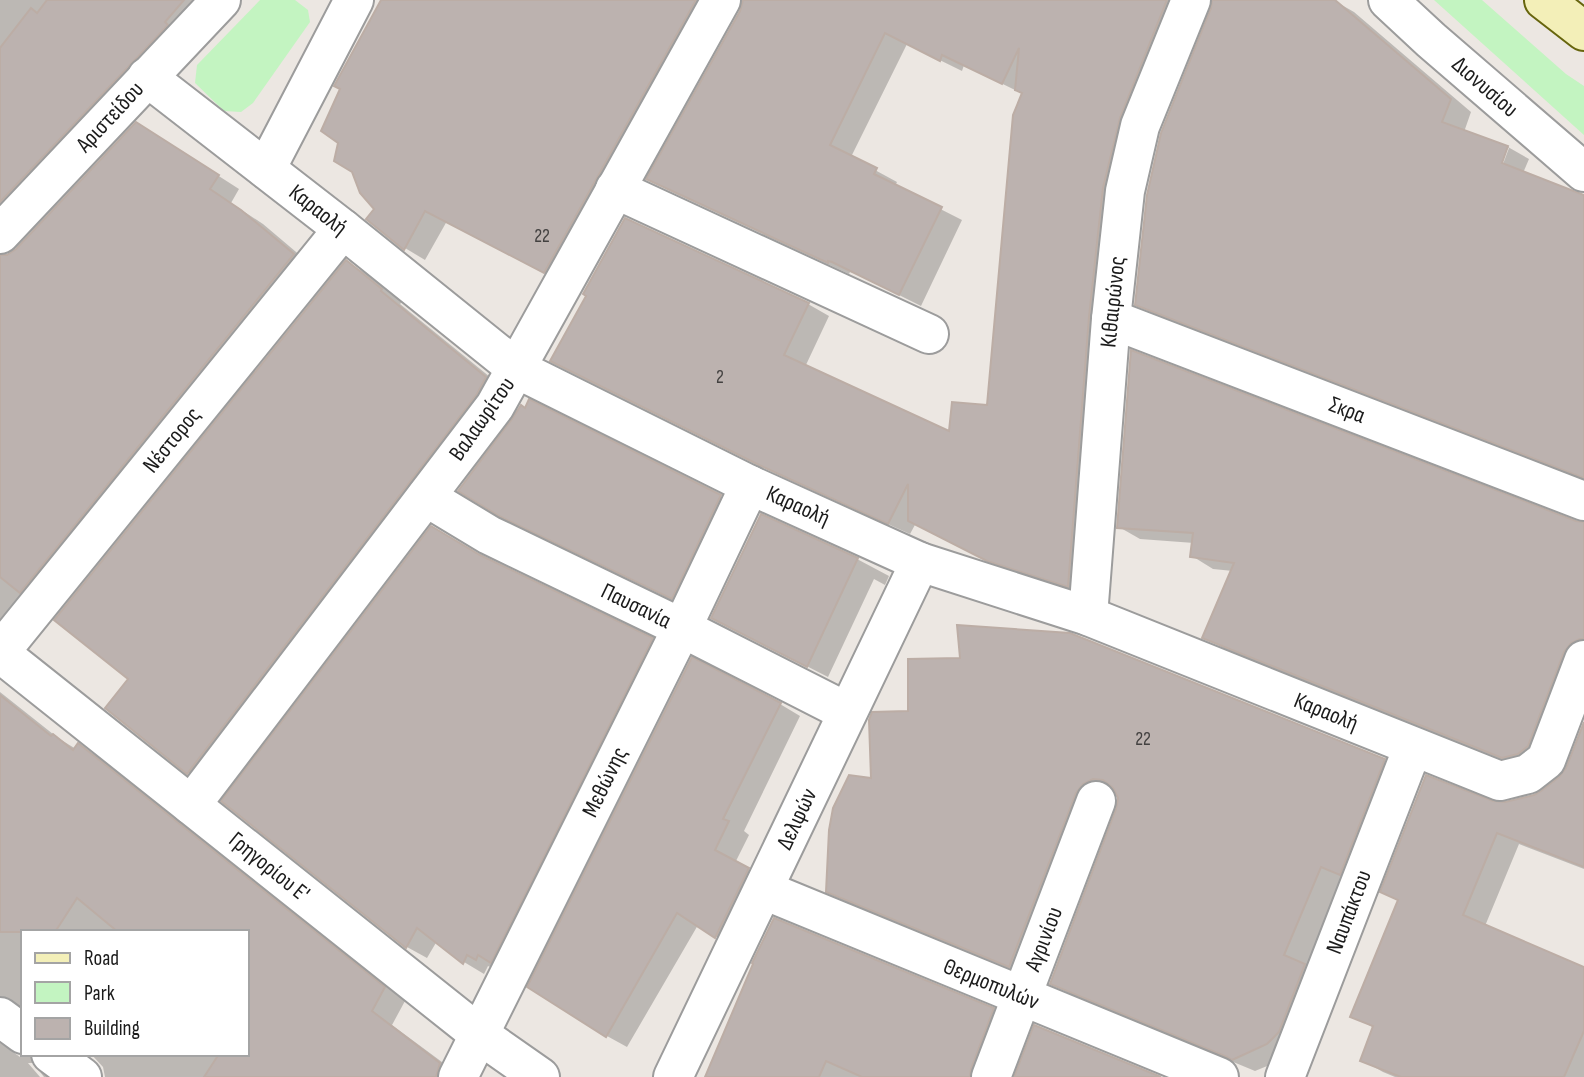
<svg xmlns="http://www.w3.org/2000/svg" width="1584" height="1077" font-family="'Sofia Sans Condensed',sans-serif">
<style>
.park{fill:#c3f4c1}
.shadow{fill:#0003;fill-rule:evenodd}
.building{fill:#bcb2af;stroke:#bcada5;stroke-width:2}
.lines{fill:none;stroke-linecap:round;stroke-linejoin:round}
.street-casing{stroke:#9c9c9c;stroke-width:42}
.secondary-casing{stroke:#67650d;stroke-width:42}
.street{stroke:#fff;stroke-width:38}
.secondary{stroke:#f3efb8;stroke-width:38}
.labels{text-anchor:middle;dominant-baseline:central;stroke-width:6;stroke-linejoin:round;paint-order:stroke}
.number-label{font-size:19px;fill:#434140}
.street-label{font-size:23px;fill:#1b1b1b;stroke:#fff}
</style>
<rect width="100%" height="100%" fill="#ece7e2"/>
<g class="park">
<polygon points="260,0 295,0 308,10 310,22 253,103 241,112 224,111 195,83 197,65"/>
<polygon points="1434,0 1482,0 1566,74 1584,86 1584,135"/>
</g>
<g class="shadow">
<polygon points="0,0 214,0 0,241 0,253 2,257 6,257 16,251 158,137 239,189 231,203 263,224 315,268 0,633"/>
<polygon points="387,0 724,0 566,284 447,221 425,260 405,248 376,209"/>
<polygon points="744,0 1195,0 1140,130 1089,597 1010,572 916,523 910,534 783,477 574,373 808,304 829,316 805,367 951,434 989,407 1023,94 964,65 962,71 907,44 851,157 897,182 895,186 962,220 921,306 855,273 850,272 849,274 670,191 649,179 742,11"/>
<path d="M1214,0h119l21,12 117,100 -7,20 44,15 21,12 -6,14 61,34v273l-426,-164 -22,-12 77,-296zM1505,148h4l-9,24 -3,-2z"/>
<polygon points="347,262 367,274 402,302 400,304 506,390 209,784 188,773 130,679"/>
<polygon points="720,497 746,512 698,612 528,530 500,514"/>
<polygon points="1584,524 1584,666 1524,769 1225,649 1204,637 1233,571 1213,569 1192,556 1194,543 1140,539 1119,527"/>
<polygon points="483,558 652,640 672,651 497,970 488,966 484,974 464,962 437,941 427,958 407,947 224,801"/>
<polygon points="857,559 889,576 885,585 874,579 828,677 734,629"/>
<polygon points="0,692 58,738 76,749 78,745 100,758 405,1001 392,1025 446,1065 438,1077 105,1077 103,1067 91,1054 247,1054 247,932 23,932 23,1007 13,1009 0,1027"/>
<polygon points="780,704 800,716 744,831 749,835 735,863 769,882 736,949 698,925 627,1047 607,1036"/>
<polygon points="1584,727 1584,869 1519,844 1485,926 1584,969 1584,1077 1395,1077 1383,1072 1362,1060 1374,1028 1353,1016 1399,901 1382,892 1492,803 1505,804 1542,793 1568,769"/>
<polygon points="1384,760 1406,773 1343,878 1307,966 1327,978 1289,1057 1255,1071 1074,996 1052,983 1118,809 1119,798 1117,791 1105,796 1032,978 850,904 827,891 872,780"/>
<polygon points="993,1010 1014,1022 993,1077 707,1077"/>
<polygon points="0,1031 2,1040 9,1049 20,1057 29,1056 51,1069 53,1077 44,1077 33,1063 28,1063 40,1077 0,1077"/>
</g>
<g class="building">
<polygon points="47,0 184,0 165,22 168,25 0,202 0,48 31,8 37,13"/>
<polygon points="381,0 696,0 544,273 425,211 404,250 366,219 374,209 360,193 352,172 334,161 338,143 321,131 340,89 334,86"/>
<polygon points="743,0 1167,0 1120,118 1103,188 1089,317 1068,587 987,561 908,521 908,484 888,524 759,465 550,361 586,296 583,294 625,218 809,303 784,355 949,431 952,402 987,405 1013,115 1022,93 1015,90 1019,48 1002,84 942,55 940,61 885,33 830,145 877,168 874,174 942,207 899,295 832,262 828,261 828,263 646,179 740,11"/>
<polygon points="1212,0 1335,0 1451,99 1442,122 1508,146 1502,163 1584,195 1584,478 1135,305 1147,195 1161,133 1211,8"/>
<polygon points="136,122 219,175 210,189 241,210 294,254 20,593 0,577 0,255 7,255 16,249"/>
<polygon points="346,260 382,289 381,291 486,377 477,394 187,774 105,708 128,679 54,620"/>
<polygon points="1131,350 1576,521 1584,522 1584,639 1580,639 1571,643 1564,652 1528,746 1518,754 1502,758 1202,638 1234,563 1190,557 1193,533 1117,528"/>
<polygon points="529,399 721,495 672,599 499,516 458,491 512,419 521,405 525,408"/>
<polygon points="761,514 858,558 807,667 711,618"/>
<polygon points="431,526 480,555 653,638 491,963 478,955 476,960 467,955 463,964 417,928 406,948 221,801"/>
<polygon points="957,625 1070,633 1385,759 1340,875 1321,867 1284,955 1305,964 1279,1032 1267,1044 1232,1060 1227,1057 1050,984 1116,809 1118,798 1113,788 1103,780 1093,779 1083,784 1076,793 1009,967 826,892 829,830 833,808 849,775 871,778 869,720 872,712 908,711 908,659 960,658"/>
<polygon points="692,657 781,703 723,819 729,821 715,850 749,868 715,938 677,913 606,1037 527,987"/>
<polygon points="0,695 51,736 53,734 73,750 78,743 385,987 372,1011 440,1063 436,1077 204,1077 219,1054 247,1054 247,932 118,932 77,898 55,932 0,932"/>
<polygon points="1584,722 1584,867 1497,833 1463,915 1584,967 1584,1031 1564,1077 1401,1077 1360,1061 1373,1026 1350,1017 1398,900 1380,892 1426,775 1493,801 1505,802 1534,795 1541,791 1559,777 1566,768"/>
<polygon points="774,918 994,1008 971,1069 970,1077 862,1077 826,1061 819,1077 705,1077 753,964 752,963"/>
<polygon points="1034,1025 1161,1077 1014,1077"/>
</g>
<g class="lines">
<g class="street-casing">
<g id="street">
<polyline points="1388,0 1431,40 1584,172"/>
<polyline points="147,77 343,229 517,369 750,485 920,562 1088,616 1500,781 1528,774 1546,760 1584,660"/>
<polyline points="266,169 354,0"/>
<polyline points="615,189 929,334"/>
<polyline points="0,234 221,0"/>
<polyline points="1111,319 1584,501"/>
<polyline points="426,497 489,535 682,628 847,712"/>
<polyline points="1088,616 1111,319 1125,191 1140,126 1191,0"/>
<polyline points="0,652 343,229"/>
<polyline points="0,653 480,1035 540,1077"/>
<polyline points="191,805 495,406 721,0"/>
<polyline points="764,890 1219,1077"/>
<polyline points="0,1017 23,1034"/>
<polyline points="51,1054 82,1077"/>
<polyline points="458,1077 682,628 750,485"/>
<polyline points="673,1077 920,562"/>
<polyline points="991,1077 1096,801"/>
<polyline points="1285,1077 1413,747"/>
</g>
</g>
<g class="secondary-casing">
<polyline id="secondary" points="1544,0 1584,31"/>
</g>
<use href="#street" class="street"/>
<use href="#secondary" class="secondary"/>
</g>
<g class="labels">
<g class="number-label">
<text x="542" y="236">22</text>
<text x="720" y="377">2</text>
<text x="1143" y="739">22</text>
</g>
<g class="street-label">
<text transform="translate(1485 87) rotate(41)">Διονυσίου</text>
<text transform="translate(110 117) rotate(-47)">Αριστείδου</text>
<text transform="translate(318 210) rotate(38)">Καραολή</text>
<text transform="translate(1113 302) rotate(-84)">Κιθαιρώνος</text>
<text transform="translate(1347 410) rotate(21)">Σκρα</text>
<text transform="translate(482 419) rotate(-55)">Βαλαωρίτου</text>
<text transform="translate(172 440) rotate(-51)">Νέστορος</text>
<text transform="translate(798 506) rotate(24)">Καραολή</text>
<text transform="translate(636 606) rotate(26)">Παυσανία</text>
<text transform="translate(1326 712) rotate(22)">Καραολή</text>
<text transform="translate(605 782) rotate(-64)">Μεθώνης</text>
<text transform="translate(797 819) rotate(-65)">Δελφών</text>
<text transform="translate(269 867) rotate(39)">Γρηγορίου Ε'</text>
<text transform="translate(1349 912) rotate(-69)">Ναυπάκτου</text>
<text transform="translate(1044 939) rotate(-69)">Αγρινίου</text>
<text transform="translate(991 984) rotate(22)">Θερμοπυλών</text>
</g>
</g>
<rect x="21" y="930" width="228" height="126" fill="#ffffff" stroke="#a4a4a4" stroke-width="2"/>
<rect x="35" y="953" width="35" height="10" fill="#f3efb8" stroke="#a4a4a4" stroke-width="2"/>
<text x="84" y="965" font-size="21" fill="#1b1b1b">Road</text>
<rect x="35" y="982" width="35" height="21" fill="#c3f4c1" stroke="#a4a4a4" stroke-width="2"/>
<text x="84" y="1000" font-size="21" fill="#1b1b1b">Park</text>
<rect x="35" y="1018" width="35" height="21" fill="#bcb2af" stroke="#a4a4a4" stroke-width="2"/>
<text x="84" y="1035" font-size="21" fill="#1b1b1b">Building</text>
</svg>
